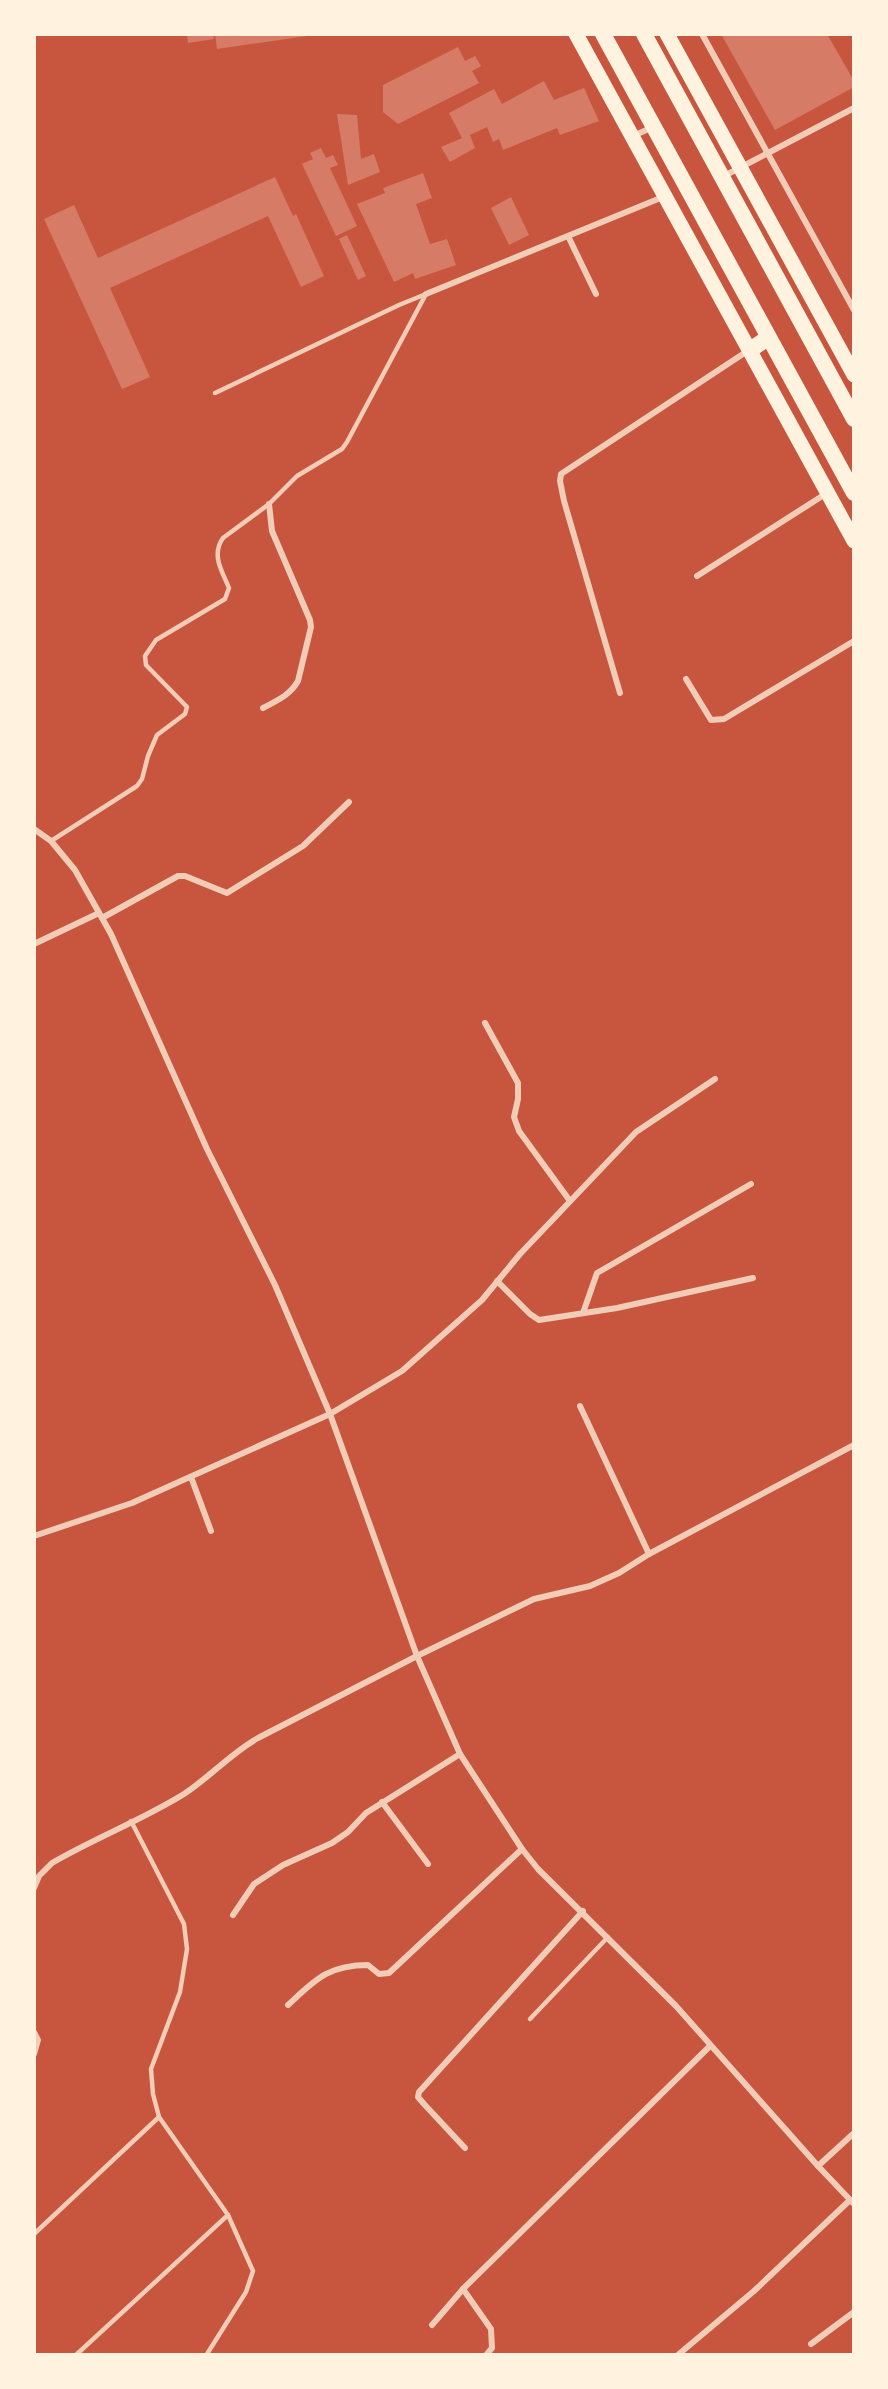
<svg xmlns="http://www.w3.org/2000/svg" width="888" height="2389" font-family="Bitter,serif">
<style>
.building{fill:#d67c66}
.lines{fill:none;stroke-linecap:round;stroke-linejoin:round}
.service{stroke:#f1ccb7;stroke-width:4.5}
.minor{stroke:#f1ccb7;stroke-width:6}
.primary{stroke:#fff3e0;stroke-width:15}
.trunk{stroke:#fff3e0;stroke-width:16}
</style>
<rect width="100%" height="100%" fill="#c8553d"/>
<g class="building">
<polygon points="187,34 213,34 214,39 188,43"/>
<polygon points="215,34 307,34 307,36 217,49"/>
<polygon points="721,34 827,34 854,81 854,87 775,130"/>
<polygon points="458,47 465,61 475,56 481,66 472,71 479,83 398,124 383,112 383,85"/>
<polygon points="544,81 554,100 584,88 599,121 560,135 557,128 503,150 499,139 493,142 487,127 470,135 475,148 450,162 441,147 462,138 449,113 494,89 502,104"/>
<polygon points="337,114 357,115 361,159 374,154 380,172 348,185"/>
<polygon points="321,148 326,158 333,155 338,165 330,168 357,226 336,236 302,164 313,159 310,153"/>
<polygon points="423,173 432,198 416,204 430,244 447,239 456,265 415,279 413,273 394,282 357,204 385,193 383,188"/>
<polygon points="275,177 293,216 296,214 324,276 301,287 268,216 110,288 150,377 122,389 44,219 74,205 98,258"/>
<polygon points="511,197 529,235 509,245 491,208"/>
<polygon points="347,235 366,276 358,280 339,239"/>
</g>
<g class="lines">
<g class="service">
<polyline points="215,393 399,305 426,294"/>
<path d="M51,841l86,-55 5,-7 6,-23 9,-21 28,-21 2,-7 -41,-42 -1,-9 11,-16 69,-41 4,-11c-7,-17 -18,-33 -6,-50l46,-34 28,-28 45,-27 5,-7 79,-148"/>
<polyline points="131,1821 184,1924 187,1949 180,1992 151,2069 153,2094 159,2117 228,2215 253,2271 246,2292 207,2354"/>
<polyline points="530,2019 608,1937"/>
<polyline points="34,2234 159,2117"/>
<polyline points="77,2354 228,2215"/>
</g>
<g class="minor">
<polyline points="702,34 854,310"/>
<polyline points="633,136 653,127"/>
<polyline points="724,176 854,108"/>
<polyline points="568,236 596,294"/>
<polyline points="426,294 663,197"/>
<polyline points="697,576 827,493"/>
<polyline points="686,679 711,720 724,719 854,641"/>
<polyline points="620,693 564,501 560,481 561,474 749,350"/>
<path d="M263,708c15,-8 27,-13 35,-27l13,-54 -1,-7 -38,-89 -3,-27"/>
<polyline points="34,829 51,841 75,870 111,934 207,1149 275,1285 330,1414 417,1656 534,1599 590,1586 619,1573 649,1554 854,1445"/>
<polyline points="102,918 178,876 185,876 227,893 303,846 349,802"/>
<polyline points="34,944 99,913"/>
<polyline points="485,1023 518,1083 518,1099 514,1117 519,1131 570,1201"/>
<polyline points="497,1281 530,1314 539,1320 617,1308 753,1278"/>
<polyline points="583,1313 597,1273 751,1184"/>
<polyline points="580,1406 649,1554"/>
<polyline points="191,1477 211,1531"/>
<polyline points="34,1536 132,1503 330,1414 402,1371 482,1300 520,1254 636,1132 715,1079"/>
<polyline points="382,1802 428,1864"/>
<path d="M34,1888l5,-12 13,-13c43,-25 90,-43 132,-69 26,-17 47,-41 74,-56l159,-82 43,98 62,95 16,20 138,137 142,160 36,38"/>
<polyline points="233,1915 254,1884 283,1865 332,1843 348,1832 366,1813 460,1754"/>
<path d="M288,2005c27,-25 40,-40 80,-40l11,9 10,-1 133,-124"/>
<polyline points="34,2032 38,2040 34,2054"/>
<polyline points="465,2148 424,2104 418,2097 419,2092 583,1911"/>
<polyline points="818,2166 854,2133"/>
<polyline points="432,2325 463,2289"/>
<polyline points="811,2344 854,2312"/>
<polyline points="487,2354 492,2348 491,2329 463,2289 710,2046"/>
<polyline points="679,2354 754,2291 850,2200"/>
</g>
<g class="primary">
<polyline points="576,34 854,541"/>
<polyline points="667,34 854,375"/>
</g>
<g class="trunk">
<polyline points="603,34 854,493"/>
<polyline points="644,34 854,419"/>
<polyline points="750,350 768,338"/>
</g>
</g>
<rect width="888" height="2389" fill="none" stroke="#fff3e0" stroke-width="72"/>
</svg>
